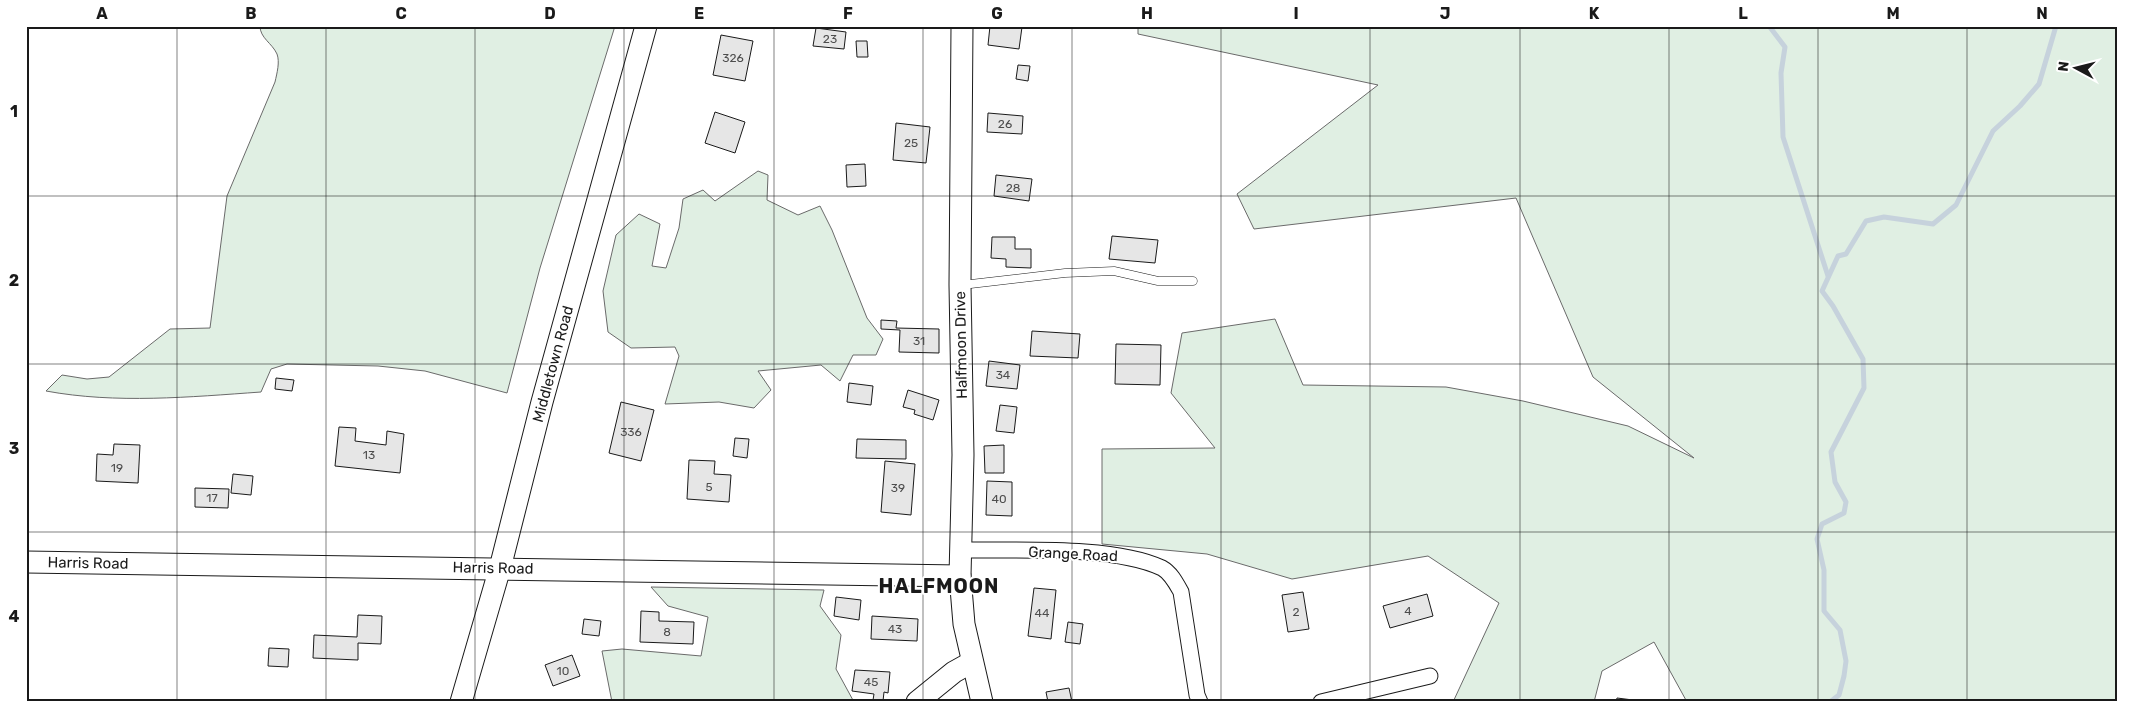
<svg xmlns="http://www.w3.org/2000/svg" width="2144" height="728" font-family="Rubik,sans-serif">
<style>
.green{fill:#e0efe3;stroke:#6a6a6a}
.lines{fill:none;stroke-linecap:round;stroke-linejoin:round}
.stream{stroke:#c6d2dc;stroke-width:5}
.building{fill:#e6e6e6;stroke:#1a1a1a}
.lane-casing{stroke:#1a1a1a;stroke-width:9}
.street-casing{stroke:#1a1a1a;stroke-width:17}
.secondary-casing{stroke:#1a1a1a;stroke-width:23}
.lane{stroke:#fff;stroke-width:8}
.street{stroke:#fff;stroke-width:15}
.secondary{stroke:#fff;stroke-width:21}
.grid{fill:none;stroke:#1a1a1a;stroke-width:1;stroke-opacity:0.55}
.labels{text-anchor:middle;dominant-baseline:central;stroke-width:4;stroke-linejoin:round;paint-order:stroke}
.number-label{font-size:12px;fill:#4d4d4d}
.street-label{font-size:15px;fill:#1a1a1a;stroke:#fff}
.district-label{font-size:20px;font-weight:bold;letter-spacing:1px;fill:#1a1a1a;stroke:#fff}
.neatline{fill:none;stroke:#1a1a1a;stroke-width:2}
.grid-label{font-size:16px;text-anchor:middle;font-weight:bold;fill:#1a1a1a}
</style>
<rect width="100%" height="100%" fill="#fff"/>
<g class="green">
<path d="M260,26h355l-75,242 -33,125 -82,-22 -47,-5 -91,-2 -16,5 -10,23c-71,5 -145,12 -215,-1l16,-16 25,4 22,-2 61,-48 40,-1 17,-132 48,-114c2,-9 5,-20 2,-28 -5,-11 -17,-16 -17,-28z"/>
<polygon points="1138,26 2118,26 2118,702 1687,702 1654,642 1602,671 1594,702 1453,702 1499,603 1428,556 1292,579 1207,554 1102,544 1102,449 1215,448 1171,393 1182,333 1275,319 1303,385 1446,387 1523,401 1628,426 1694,458 1593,377 1516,198 1254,229 1237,194 1378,85 1138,34"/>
<polygon points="758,171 768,175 767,200 798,215 820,206 832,230 867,318 883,339 876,355 853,355 840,381 821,365 758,371 771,390 754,408 719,402 665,404 679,356 675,347 631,348 608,332 603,291 616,235 639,214 660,224 652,266 666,268 679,228 683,199 703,190 715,201"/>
<polygon points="651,587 824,590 820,606 841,635 836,669 854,702 612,702 602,651 622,649 701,656 708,617 668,606"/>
</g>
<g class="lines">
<g class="stream">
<polyline points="1769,26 1785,47 1781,73 1783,137 1828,276"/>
<polyline points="1830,702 1839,695 1844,676 1846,661 1840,630 1824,611 1824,570 1817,539 1822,524 1844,513 1846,502 1835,482 1831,452 1864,388 1863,359 1833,306 1822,291 1838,256 1846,254 1866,221 1884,217 1933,224 1956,205 1993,131 2020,106 2039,84 2056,26"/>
</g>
</g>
<g class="building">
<polygon points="990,26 1022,27 1019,49 988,45"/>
<polygon points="816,28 846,32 844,49 813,46"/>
<polygon points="721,35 753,41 745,81 713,75"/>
<polygon points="856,41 867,41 868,57 857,57"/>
<polygon points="1018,65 1030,66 1028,81 1016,79"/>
<polygon points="715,112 745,122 735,153 705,143"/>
<polygon points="988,113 1023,116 1022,134 987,132"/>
<polygon points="896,123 930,127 926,163 893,160"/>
<polygon points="865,164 866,186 847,187 846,165"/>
<polygon points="996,175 1032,179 1029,201 994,196"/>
<polygon points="1112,236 1158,240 1155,263 1109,259"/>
<polygon points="992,237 1015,237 1015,249 1031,249 1031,268 1006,267 1006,259 991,258"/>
<polygon points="881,320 897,321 896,328 939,329 939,353 899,352 900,330 881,329"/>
<polygon points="1032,331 1080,334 1078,358 1030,356"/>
<polygon points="1116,344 1161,345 1160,385 1115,384"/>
<polygon points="989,361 1020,365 1017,389 986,386"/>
<polygon points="276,378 294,380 292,391 275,389"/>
<polygon points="849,383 873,386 871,405 847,402"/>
<polygon points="908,390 939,400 933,420 914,414 915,410 903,407"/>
<polygon points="621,402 654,410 641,461 609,453"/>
<polygon points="1000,405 1017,407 1014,433 996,431"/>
<polygon points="339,427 356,428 355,441 386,445 387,431 404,434 400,473 335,466"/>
<polygon points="735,438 749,439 747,458 733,456"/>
<polygon points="857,439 906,440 906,459 856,458"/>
<polygon points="114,444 140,445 138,483 96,481 97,454 113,455"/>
<polygon points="1004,445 1004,473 985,473 984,446"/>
<polygon points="689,460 715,461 714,474 731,475 729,502 687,499"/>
<polygon points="885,461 915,464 911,515 881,512"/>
<polygon points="233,474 253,476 251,495 231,493"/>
<polygon points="987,481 1012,482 1012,516 986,515"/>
<polygon points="195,488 229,489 228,508 195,507"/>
<polygon points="1034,588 1056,590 1051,639 1028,636"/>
<polygon points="1303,592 1309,629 1288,632 1282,595"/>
<polygon points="1427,594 1433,616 1390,628 1383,606"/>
<polygon points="836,597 861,600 859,620 834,616"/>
<polygon points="641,611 659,612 659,621 694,622 693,644 640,642"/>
<polygon points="358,615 382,616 381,644 358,643 358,660 313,658 314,635 357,637"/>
<polygon points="872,616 918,619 917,641 871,639"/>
<polygon points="584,619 601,621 599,636 582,634"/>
<polygon points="1068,622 1083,624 1080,644 1065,642"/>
<polygon points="269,648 289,649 288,667 268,666"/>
<polygon points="572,655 580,676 553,686 545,665"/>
<polygon points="855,670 890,672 888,693 884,692 883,701 873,700 874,694 852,691"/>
<polygon points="1069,688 1072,702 1048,702 1046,692"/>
<polygon points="1617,698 1649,702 1616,702"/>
</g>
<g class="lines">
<g class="lane-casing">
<polyline id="lane" points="962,285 1065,273 1114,271 1158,281 1193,281"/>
</g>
<g class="street-casing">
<g id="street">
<path d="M960,550c55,1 154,-5 202,18 9,5 14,15 19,24l16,103 3,7"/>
<polyline points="1321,702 1430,676"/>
</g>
</g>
<g class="secondary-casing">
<g id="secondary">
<polyline points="962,26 960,285 963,455 960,576 964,624 982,702"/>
<polyline points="26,562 960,576"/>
<polyline points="461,702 500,568 542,402 646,26"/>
<polyline points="917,702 954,672 972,662"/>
</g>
</g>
<use href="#lane" class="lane"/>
<use href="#street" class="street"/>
<use href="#secondary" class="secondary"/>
</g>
<path class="grid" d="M177,26v676M326,26v676M475,26v676M624,26v676M774,26v676M923,26v676M1072,26v676M1221,26v676M1370,26v676M1520,26v676M1669,26v676M1818,26v676M1967,26v676M26,196h2092M26,364h2092M26,532h2092"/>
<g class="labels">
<g class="number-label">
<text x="830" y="39">23</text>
<text x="733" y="58">326</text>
<text x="1005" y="124">26</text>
<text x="911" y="143">25</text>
<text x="1013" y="188">28</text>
<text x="919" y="341">31</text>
<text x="1003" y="375">34</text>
<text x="631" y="432">336</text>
<text x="369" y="455">13</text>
<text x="117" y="468">19</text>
<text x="709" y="487">5</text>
<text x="898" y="488">39</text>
<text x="212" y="498">17</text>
<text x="999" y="499">40</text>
<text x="1408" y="611">4</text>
<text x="1296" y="612">2</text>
<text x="1042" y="613">44</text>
<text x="895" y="629">43</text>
<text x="667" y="632">8</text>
<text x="563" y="671">10</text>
<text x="871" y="682">45</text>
</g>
<g class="street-label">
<text transform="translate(961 345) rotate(-91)">Halfmoon Drive</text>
<text transform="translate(553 364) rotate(-75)">Middletown Road</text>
<text transform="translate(1073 554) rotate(3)">Grange Road</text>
<text transform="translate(88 563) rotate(1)">Harris Road</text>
<text transform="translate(493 568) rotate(1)">Harris Road</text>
</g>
<g class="district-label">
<text x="939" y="586">HALFMOON</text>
</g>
</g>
<rect width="2144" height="728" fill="none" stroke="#ffffff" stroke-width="55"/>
<g transform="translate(2076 68) rotate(277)" stroke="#ffffff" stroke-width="4" paint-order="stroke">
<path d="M0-4L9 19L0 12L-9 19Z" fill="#1a1a1a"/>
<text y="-8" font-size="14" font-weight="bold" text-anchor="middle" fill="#1a1a1a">N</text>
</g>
<rect x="28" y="28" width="2088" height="672" class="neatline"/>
<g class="grid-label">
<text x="102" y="19">A</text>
<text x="251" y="19">B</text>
<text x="401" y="19">C</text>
<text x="550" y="19">D</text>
<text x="699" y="19">E</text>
<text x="848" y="19">F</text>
<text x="997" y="19">G</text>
<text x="1147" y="19">H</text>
<text x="1296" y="19">I</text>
<text x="1445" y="19">J</text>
<text x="1594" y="19">K</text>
<text x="1743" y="19">L</text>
<text x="1893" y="19">M</text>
<text x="2042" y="19">N</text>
<text x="14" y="117">1</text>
<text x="14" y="286">2</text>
<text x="14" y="454">3</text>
<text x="14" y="622">4</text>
</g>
</svg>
